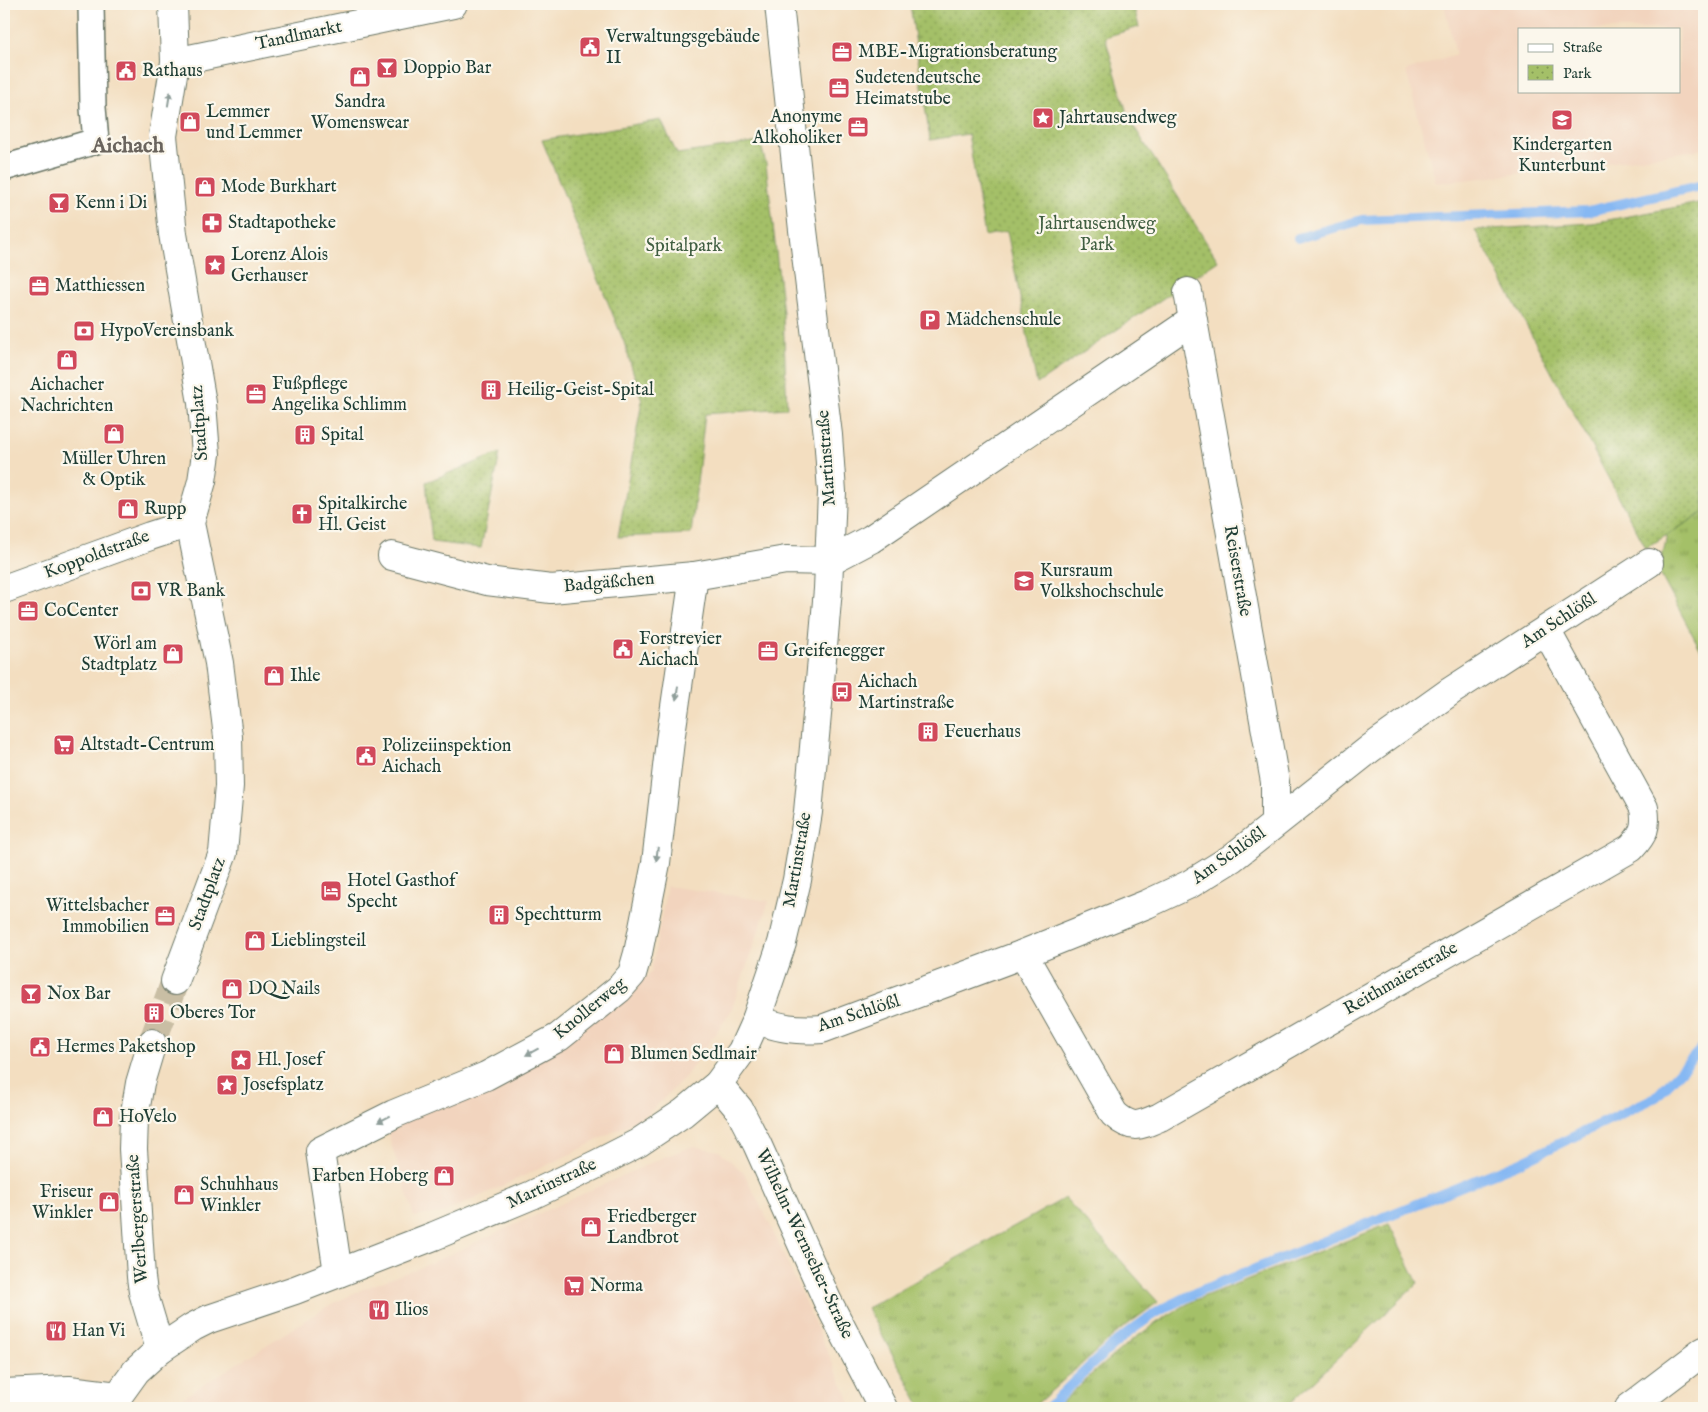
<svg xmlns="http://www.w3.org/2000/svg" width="1708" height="1412" font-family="'IM FELL English',serif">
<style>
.built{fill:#f2d4be;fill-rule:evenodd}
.grass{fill:url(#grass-tufts);stroke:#627e4e}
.park{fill:url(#park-dots);stroke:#627e4e}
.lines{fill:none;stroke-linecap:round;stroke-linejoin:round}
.stream{stroke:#86b8f3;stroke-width:10}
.minor-tunnel{stroke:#c9bea4;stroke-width:28;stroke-dasharray:28 14;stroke-linecap:butt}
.pedestrian-casing{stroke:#697565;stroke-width:28}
.minor-casing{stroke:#697565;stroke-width:30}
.secondary-casing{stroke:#697565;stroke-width:30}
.pedestrian{stroke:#fff;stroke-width:25}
.minor{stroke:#fff;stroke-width:28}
.secondary{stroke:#fff;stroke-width:28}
.oneway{fill:#8f9e9a}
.labels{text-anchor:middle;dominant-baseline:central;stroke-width:4.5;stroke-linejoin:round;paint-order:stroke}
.street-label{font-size:18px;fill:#1f3d34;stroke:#fbf7ec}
.poi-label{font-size:18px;fill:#1f3d34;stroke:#fbf7ec;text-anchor:start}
.park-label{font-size:18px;fill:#405e41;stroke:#fbf7ec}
.district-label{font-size:22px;font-weight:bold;fill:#6a645d;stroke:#fbf7ec}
</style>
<defs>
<pattern id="grass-tufts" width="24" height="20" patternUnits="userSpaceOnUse" patternTransform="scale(1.25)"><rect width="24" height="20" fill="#a4c068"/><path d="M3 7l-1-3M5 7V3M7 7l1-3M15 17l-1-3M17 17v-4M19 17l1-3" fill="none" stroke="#859d56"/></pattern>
<pattern id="park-dots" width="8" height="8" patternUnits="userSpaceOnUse" patternTransform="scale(1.25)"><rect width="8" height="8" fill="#a4c068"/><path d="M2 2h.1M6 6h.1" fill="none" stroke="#859d56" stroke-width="1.8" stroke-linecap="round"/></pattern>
</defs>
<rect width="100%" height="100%" fill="#fbf7ec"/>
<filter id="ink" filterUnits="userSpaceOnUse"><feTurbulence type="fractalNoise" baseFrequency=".02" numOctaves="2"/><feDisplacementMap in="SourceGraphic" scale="10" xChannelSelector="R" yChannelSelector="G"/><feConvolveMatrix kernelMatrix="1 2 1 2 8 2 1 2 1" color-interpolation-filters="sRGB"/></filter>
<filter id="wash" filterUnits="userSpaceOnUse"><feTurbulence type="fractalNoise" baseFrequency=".0096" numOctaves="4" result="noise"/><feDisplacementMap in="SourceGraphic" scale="20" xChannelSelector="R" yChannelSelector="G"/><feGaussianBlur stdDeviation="1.12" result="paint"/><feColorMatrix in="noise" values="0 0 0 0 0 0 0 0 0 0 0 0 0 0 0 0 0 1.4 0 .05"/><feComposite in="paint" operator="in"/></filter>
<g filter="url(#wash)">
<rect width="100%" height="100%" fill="#f3dec0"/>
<g class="built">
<path d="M1444,4h255l5,22v123l-132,19 -136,15 -30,-112 50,-16zM1519,29h160v62h-160z"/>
<polygon points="667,886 769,901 731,1011 686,1076 649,1113 575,1152 446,1212 414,1217 385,1124 572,1036 651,973"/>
<polygon points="693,1146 719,1151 744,1173 769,1223 853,1408 167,1408 328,1306 363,1289 424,1266 664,1157"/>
</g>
<g class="grass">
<polygon points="1704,512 1704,656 1659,572 1667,535"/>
<polygon points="1065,1198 1158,1302 1120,1330 1032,1408 922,1408 867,1308"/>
<path d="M1389,1224l29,59 -133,125h-229c44,-43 84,-79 139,-108z"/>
</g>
<g class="park">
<polygon points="910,4 1133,4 1139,27 1105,37 1128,117 1218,261 1037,384 1007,231 985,236 968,134 930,140"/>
<polygon points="661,120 677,154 760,142 766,164 783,313 787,408 705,414 691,534 618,537 642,401 624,342 542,140"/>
<polygon points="1704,202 1704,512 1646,548 1475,230 1592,223"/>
<polygon points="500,453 481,548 432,542 426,482"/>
</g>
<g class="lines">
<g class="stream">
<polyline points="1298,238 1362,220 1589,211 1704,185"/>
<path d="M1048,1408c34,-34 71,-73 113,-98 11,-6 23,-11 34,-17l324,-130 137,-66 48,-51"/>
</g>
</g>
</g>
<g filter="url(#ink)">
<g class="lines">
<polyline class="minor-tunnel" points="152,1043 175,981"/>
<g class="pedestrian-casing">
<polyline id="pedestrian" points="4,168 96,141 93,108 91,4"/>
</g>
<g class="minor-casing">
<g id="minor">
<polyline points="173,4 175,62 163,136 173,234 202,403 206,454 202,481 190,523 219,663 228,737 229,786 223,853 175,981"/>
<polyline points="175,62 453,4"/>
<polyline points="1188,292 1275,782 1275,823"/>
<polyline points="392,556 487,581 551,589 694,576 786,560 829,561 871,539 1193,320"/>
<polyline points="4,589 150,536 190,523"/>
<path d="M1023,954l91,160c18,16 25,12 46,3l471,-269c13,-14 16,-21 13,-40l-98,-178"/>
<path d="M756,1020c26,8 38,11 66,9l201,-75 124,-50 43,-20 42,-26 139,-110 80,-57 198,-128"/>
<polyline points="152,1043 140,1083 134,1118 133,1149 141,1277 143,1292 160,1349"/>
<polyline points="718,1084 739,1109 757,1144 827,1300 883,1408"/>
<polyline points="338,1273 320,1151 394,1114 486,1076 559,1037 619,989 632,974 638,953 656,863 670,741 694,576"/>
<polyline points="4,1393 69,1390 118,1396"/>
<polyline points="1629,1408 1704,1351"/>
</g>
</g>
<g class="secondary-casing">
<polyline id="secondary" points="115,1408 118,1396 136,1371 160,1349 193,1327 209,1319 295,1290 434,1236 532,1195 595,1165 638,1143 683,1113 718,1084 742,1051 756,1020 782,943 797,880 808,812 819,693 828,589 832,492 828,435 803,230 779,4"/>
</g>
<use href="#pedestrian" class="pedestrian"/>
<use href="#minor" class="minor"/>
<use href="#secondary" class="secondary"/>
</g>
<defs><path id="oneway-solid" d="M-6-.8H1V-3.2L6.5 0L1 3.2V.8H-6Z" transform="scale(1.25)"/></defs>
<g class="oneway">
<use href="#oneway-solid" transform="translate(169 99) rotate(-81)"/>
<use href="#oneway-solid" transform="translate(677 693) rotate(98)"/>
<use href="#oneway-solid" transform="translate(657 854) rotate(97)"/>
<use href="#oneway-solid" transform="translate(532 1052) rotate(152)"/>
<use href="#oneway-solid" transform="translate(384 1119) rotate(153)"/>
</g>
</g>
<defs>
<g id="civic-square" transform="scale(1.125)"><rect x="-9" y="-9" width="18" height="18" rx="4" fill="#d1495b" stroke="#fbf7ec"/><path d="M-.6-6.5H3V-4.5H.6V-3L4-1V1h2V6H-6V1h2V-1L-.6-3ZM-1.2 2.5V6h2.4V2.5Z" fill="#fff"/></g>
<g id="office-square" transform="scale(1.125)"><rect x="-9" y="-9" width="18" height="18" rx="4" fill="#d1495b" stroke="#fbf7ec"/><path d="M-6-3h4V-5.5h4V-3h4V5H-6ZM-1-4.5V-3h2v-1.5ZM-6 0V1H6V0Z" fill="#fff"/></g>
<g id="bar-square" transform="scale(1.125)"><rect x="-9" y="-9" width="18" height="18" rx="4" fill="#d1495b" stroke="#fbf7ec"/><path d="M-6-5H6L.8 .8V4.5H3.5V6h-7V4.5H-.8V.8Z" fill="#fff"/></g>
<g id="shop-square" transform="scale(1.125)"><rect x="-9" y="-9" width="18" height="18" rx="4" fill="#d1495b" stroke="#fbf7ec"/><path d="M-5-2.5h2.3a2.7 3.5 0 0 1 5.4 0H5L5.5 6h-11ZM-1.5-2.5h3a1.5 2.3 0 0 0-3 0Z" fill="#fff"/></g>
<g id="sight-square" transform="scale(1.125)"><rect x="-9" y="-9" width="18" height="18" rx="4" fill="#d1495b" stroke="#fbf7ec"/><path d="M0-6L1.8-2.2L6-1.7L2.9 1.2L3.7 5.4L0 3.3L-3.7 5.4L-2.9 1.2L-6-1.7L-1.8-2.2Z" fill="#fff"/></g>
<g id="school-square" transform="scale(1.125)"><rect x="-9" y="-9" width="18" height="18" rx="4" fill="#d1495b" stroke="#fbf7ec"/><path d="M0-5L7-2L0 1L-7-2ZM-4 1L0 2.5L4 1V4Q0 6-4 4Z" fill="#fff"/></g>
<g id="pharmacy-square" transform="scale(1.125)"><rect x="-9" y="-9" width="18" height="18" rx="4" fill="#d1495b" stroke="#fbf7ec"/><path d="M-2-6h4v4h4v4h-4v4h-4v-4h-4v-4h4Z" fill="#fff"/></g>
<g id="parking-square" transform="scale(1.125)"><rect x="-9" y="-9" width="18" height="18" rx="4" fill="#d1495b" stroke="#fbf7ec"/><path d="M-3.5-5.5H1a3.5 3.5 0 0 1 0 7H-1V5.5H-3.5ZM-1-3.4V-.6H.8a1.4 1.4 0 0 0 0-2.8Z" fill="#fff"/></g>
<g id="bank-square" transform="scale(1.125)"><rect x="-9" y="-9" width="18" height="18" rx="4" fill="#d1495b" stroke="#fbf7ec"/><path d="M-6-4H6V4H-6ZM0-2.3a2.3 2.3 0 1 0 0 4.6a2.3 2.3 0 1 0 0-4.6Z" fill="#fff"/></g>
<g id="building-square" transform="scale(1.125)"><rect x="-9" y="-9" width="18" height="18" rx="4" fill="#d1495b" stroke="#fbf7ec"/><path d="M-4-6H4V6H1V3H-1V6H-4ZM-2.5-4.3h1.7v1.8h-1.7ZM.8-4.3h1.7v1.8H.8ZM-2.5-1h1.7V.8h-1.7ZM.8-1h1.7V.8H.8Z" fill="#fff"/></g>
<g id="church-square" transform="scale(1.125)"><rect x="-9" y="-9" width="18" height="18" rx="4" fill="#d1495b" stroke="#fbf7ec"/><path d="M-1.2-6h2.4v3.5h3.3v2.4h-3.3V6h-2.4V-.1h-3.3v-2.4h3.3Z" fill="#fff"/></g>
<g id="university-square" transform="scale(1.125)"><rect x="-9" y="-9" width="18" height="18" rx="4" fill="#d1495b" stroke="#fbf7ec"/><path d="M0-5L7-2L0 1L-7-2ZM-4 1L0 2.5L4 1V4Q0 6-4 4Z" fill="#fff"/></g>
<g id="bus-square" transform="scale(1.125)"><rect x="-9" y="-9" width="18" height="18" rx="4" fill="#d1495b" stroke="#fbf7ec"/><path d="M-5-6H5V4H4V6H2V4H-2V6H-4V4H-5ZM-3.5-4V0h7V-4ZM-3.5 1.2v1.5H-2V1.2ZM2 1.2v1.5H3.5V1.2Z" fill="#fff"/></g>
<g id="supermarket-square" transform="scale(1.125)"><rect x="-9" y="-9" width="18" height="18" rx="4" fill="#d1495b" stroke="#fbf7ec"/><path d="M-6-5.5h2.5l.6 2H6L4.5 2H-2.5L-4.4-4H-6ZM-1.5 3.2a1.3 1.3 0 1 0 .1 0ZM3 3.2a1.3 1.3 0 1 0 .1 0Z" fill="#fff"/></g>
<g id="hotel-square" transform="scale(1.125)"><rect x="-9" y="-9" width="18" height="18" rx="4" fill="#d1495b" stroke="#fbf7ec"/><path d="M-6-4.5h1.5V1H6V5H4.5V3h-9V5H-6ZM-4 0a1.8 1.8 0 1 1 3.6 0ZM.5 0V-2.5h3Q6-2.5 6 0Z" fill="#fff"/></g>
<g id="restaurant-square" transform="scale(1.125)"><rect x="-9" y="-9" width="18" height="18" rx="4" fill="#d1495b" stroke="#fbf7ec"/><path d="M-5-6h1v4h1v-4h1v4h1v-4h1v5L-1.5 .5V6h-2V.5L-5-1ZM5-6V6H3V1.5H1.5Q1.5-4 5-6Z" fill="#fff"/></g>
</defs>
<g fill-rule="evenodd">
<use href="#civic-square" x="590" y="47"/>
<use href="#office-square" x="842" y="52"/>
<use href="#bar-square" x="387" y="68"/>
<use href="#civic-square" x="126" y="71"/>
<use href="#shop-square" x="360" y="77"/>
<use href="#office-square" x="839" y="88"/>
<use href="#sight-square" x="1043" y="118"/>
<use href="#school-square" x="1562" y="120"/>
<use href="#shop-square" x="190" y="122"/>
<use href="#office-square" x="858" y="127"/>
<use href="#shop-square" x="205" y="187"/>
<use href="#bar-square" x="59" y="203"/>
<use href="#pharmacy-square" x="212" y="223"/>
<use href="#sight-square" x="215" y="265"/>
<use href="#office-square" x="39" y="286"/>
<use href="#parking-square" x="930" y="320"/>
<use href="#bank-square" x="84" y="331"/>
<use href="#shop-square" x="67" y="360"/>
<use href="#building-square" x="491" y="390"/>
<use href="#office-square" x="256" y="394"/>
<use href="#shop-square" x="114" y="434"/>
<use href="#building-square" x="305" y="435"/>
<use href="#shop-square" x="128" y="509"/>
<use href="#church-square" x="302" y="514"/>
<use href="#university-square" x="1024" y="581"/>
<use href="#bank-square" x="141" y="591"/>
<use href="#office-square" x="28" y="611"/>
<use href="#civic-square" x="623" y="649"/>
<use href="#office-square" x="768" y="651"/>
<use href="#shop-square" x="173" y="654"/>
<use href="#shop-square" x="274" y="676"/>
<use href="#bus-square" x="842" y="692"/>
<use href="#building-square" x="928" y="732"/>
<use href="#supermarket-square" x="64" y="745"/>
<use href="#civic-square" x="366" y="756"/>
<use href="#hotel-square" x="331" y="891"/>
<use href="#building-square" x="499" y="915"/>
<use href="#office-square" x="165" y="916"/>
<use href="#shop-square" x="255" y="941"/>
<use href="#shop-square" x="232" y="989"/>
<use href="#bar-square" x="31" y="994"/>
<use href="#building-square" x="154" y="1013"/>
<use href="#civic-square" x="40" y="1047"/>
<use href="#shop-square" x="614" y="1054"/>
<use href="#sight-square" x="241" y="1060"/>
<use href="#sight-square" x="227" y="1085"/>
<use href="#shop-square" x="103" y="1117"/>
<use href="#shop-square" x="444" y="1176"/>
<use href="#shop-square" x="184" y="1195"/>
<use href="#shop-square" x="109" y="1202"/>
<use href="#shop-square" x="591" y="1227"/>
<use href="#supermarket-square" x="574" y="1286"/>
<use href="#restaurant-square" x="379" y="1310"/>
<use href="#restaurant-square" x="56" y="1331"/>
</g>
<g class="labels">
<g class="street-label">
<text transform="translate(299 36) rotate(-12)">Tandlmarkt</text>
<text transform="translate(200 423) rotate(-94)">Stadtplatz</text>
<text transform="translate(827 458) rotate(-94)">Martinstraße</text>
<text transform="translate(97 555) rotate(-20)">Koppoldstraße</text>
<text transform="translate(1237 571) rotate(80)">Reiserstraße</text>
<text transform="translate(609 583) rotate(-5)">Badgäßchen</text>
<text transform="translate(1559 621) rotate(-33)">Am Schlößl</text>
<text transform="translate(1229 856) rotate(-35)">Am Schlößl</text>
<text transform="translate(798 860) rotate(-80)">Martinstraße</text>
<text transform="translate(208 894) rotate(-70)">Stadtplatz</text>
<text transform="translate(1401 979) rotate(-30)">Reithmaierstraße</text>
<text transform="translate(590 1009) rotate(-39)">Knollerweg</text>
<text transform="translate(859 1014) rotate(-18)">Am Schlößl</text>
<text transform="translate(552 1184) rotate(-25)">Martinstraße</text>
<text transform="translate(138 1219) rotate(-94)">Werlbergerstraße</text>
<text transform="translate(804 1244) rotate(65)">Wilhelm-Wernseher-Straße</text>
</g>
<g class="poi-label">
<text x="606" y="37">Verwaltungsgebäude<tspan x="606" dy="21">II</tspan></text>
<text x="858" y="52">MBE-Migrationsberatung</text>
<text x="403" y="68">Doppio Bar</text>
<text x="142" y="71">Rathaus</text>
<text x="855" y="78">Sudetendeutsche<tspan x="855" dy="21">Heimatstube</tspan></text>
<text x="360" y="102" text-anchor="middle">Sandra<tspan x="360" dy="21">Womenswear</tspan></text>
<text x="206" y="112">Lemmer<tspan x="206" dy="21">und Lemmer</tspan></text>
<text x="842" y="117" text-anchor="end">Anonyme<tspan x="842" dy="21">Alkoholiker</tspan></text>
<text x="1059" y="118">Jahrtausendweg</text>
<text x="1562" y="145" text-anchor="middle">Kindergarten<tspan x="1562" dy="21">Kunterbunt</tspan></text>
<text x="221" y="187">Mode Burkhart</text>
<text x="75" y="203">Kenn i Di</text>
<text x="228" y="223">Stadtapotheke</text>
<text x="231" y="255">Lorenz Alois<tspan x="231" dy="21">Gerhauser</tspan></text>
<text x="55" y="286">Matthiessen</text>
<text x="946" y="320">Mädchenschule</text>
<text x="100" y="331">HypoVereinsbank</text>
<text x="272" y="384">Fußpflege<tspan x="272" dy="21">Angelika Schlimm</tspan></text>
<text x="67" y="385" text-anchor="middle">Aichacher<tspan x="67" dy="21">Nachrichten</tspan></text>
<text x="507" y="390">Heilig-Geist-Spital</text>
<text x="321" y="435">Spital</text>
<text x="114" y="459" text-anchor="middle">Müller Uhren<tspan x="114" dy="21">&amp; Optik</tspan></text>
<text x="318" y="504">Spitalkirche<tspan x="318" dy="21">Hl. Geist</tspan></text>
<text x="144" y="509">Rupp</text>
<text x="1040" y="571">Kursraum<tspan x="1040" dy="21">Volkshochschule</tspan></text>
<text x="157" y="591">VR Bank</text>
<text x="44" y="611">CoCenter</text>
<text x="639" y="639">Forstrevier<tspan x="639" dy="21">Aichach</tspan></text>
<text x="157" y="644" text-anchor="end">Wörl am<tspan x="157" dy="21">Stadtplatz</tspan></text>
<text x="784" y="651">Greifenegger</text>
<text x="290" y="676">Ihle</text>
<text x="858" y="682">Aichach<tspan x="858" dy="21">Martinstraße</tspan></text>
<text x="944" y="732">Feuerhaus</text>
<text x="80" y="745">Altstadt-Centrum</text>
<text x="382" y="746">Polizeiinspektion<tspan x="382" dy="21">Aichach</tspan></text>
<text x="347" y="881">Hotel Gasthof<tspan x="347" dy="21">Specht</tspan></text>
<text x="149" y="906" text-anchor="end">Wittelsbacher<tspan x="149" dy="21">Immobilien</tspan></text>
<text x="515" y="915">Spechtturm</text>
<text x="271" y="941">Lieblingsteil</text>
<text x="248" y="989">DQ Nails</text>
<text x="47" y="994">Nox Bar</text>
<text x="170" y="1013">Oberes Tor</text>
<text x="56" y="1047">Hermes Paketshop</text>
<text x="630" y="1054">Blumen Sedlmair</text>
<text x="257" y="1060">Hl. Josef</text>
<text x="243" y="1085">Josefsplatz</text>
<text x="119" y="1117">HoVelo</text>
<text x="428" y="1176" text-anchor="end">Farben Hoberg</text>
<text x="200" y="1185">Schuhhaus<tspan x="200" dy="21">Winkler</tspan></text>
<text x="93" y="1192" text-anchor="end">Friseur<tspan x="93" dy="21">Winkler</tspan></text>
<text x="607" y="1217">Friedberger<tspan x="607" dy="21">Landbrot</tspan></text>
<text x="590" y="1286">Norma</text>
<text x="395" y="1310">Ilios</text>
<text x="72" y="1331">Han Vi</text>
</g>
<g class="park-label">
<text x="1097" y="224">Jahrtausendweg<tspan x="1097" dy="21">Park</tspan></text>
<text x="684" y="246">Spitalpark</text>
</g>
<g class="district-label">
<text x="128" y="146">Aichach</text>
</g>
</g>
<rect width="1708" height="1412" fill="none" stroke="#fbf7ec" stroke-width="20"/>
<rect x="1518" y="28" width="162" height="65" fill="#fbf7ec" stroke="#a3ada2"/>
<rect x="1528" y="44" width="25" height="8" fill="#ffffff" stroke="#a3ada2"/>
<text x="1563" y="52" font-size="15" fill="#1f3d34">Straße</text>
<rect x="1528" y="65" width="25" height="15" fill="url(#park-dots)" stroke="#a3ada2"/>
<text x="1563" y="78" font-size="15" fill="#1f3d34">Park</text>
</svg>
